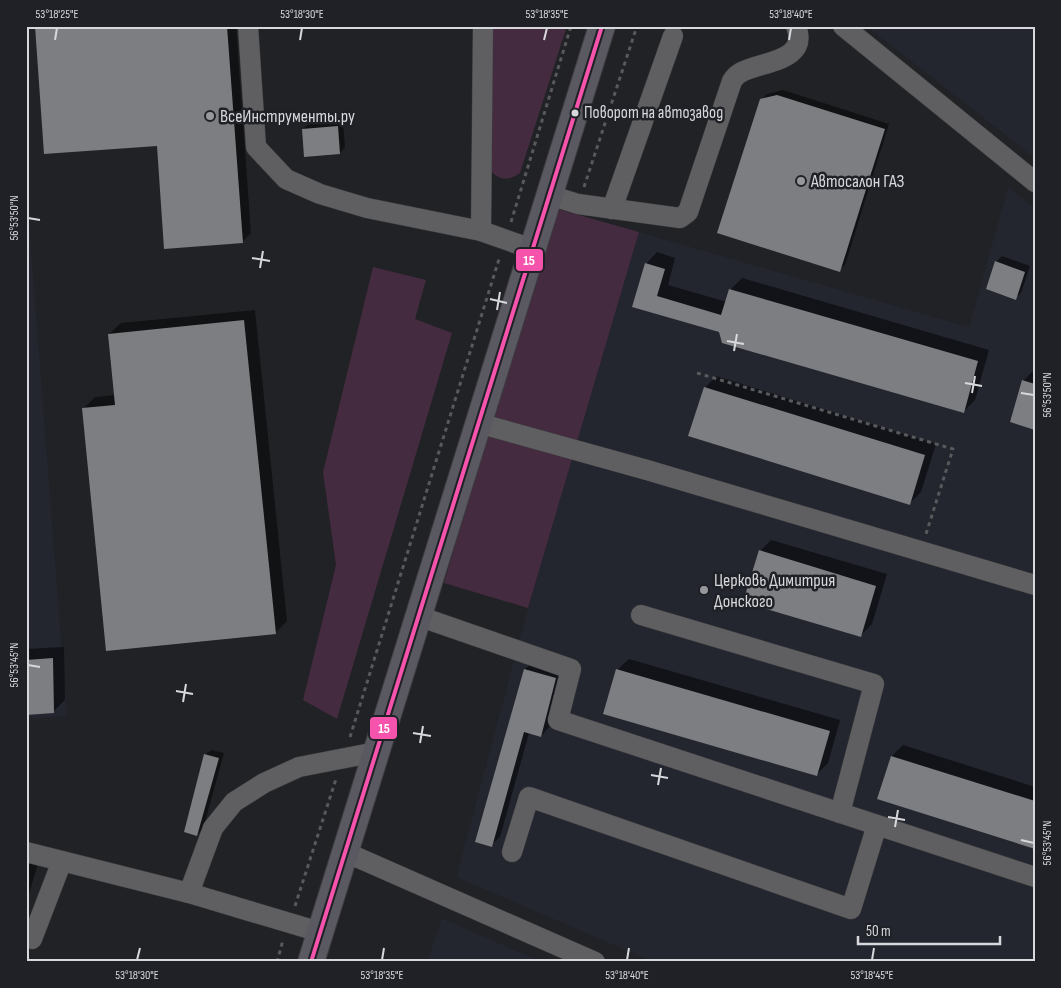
<svg xmlns="http://www.w3.org/2000/svg" width="1061" height="988" font-family="'Sofia Sans Condensed',sans-serif">
<style>
.built{fill:#23252f}
.green{fill:#442b3f}
.shadow{fill:#0007}
.building{fill:#7d7e81}
.lines{fill:none;stroke-linecap:round;stroke-linejoin:round}
.minor-casing{stroke:#3c3c3f;stroke-width:21}
.major-casing{stroke:#3c3c3f;stroke-width:28}
.path{stroke:#58595b;stroke-width:3;stroke-dasharray:4 4;stroke-linecap:butt}
.minor{stroke:#5f5f61;stroke-width:20}
.major{stroke:#5a5860;stroke-width:26}
.bus-1-casing{stroke:#1f2127;stroke-width:8}
.bus-1{stroke:#f653ac;stroke-width:4}
.ticks{fill:none;stroke:#d7d8dc;stroke-width:2}
.bus-dot{fill:#d7d8dc;stroke:#1f2127;stroke-width:2}
.poi-dot{fill:#97989c;stroke:#1f2127;stroke-width:2}
.labels{text-anchor:middle;dominant-baseline:central;stroke-width:5;stroke-linejoin:round;paint-order:stroke}
.bus-label{font-size:17px;fill:#d7d8dc;stroke:#1f2127;text-anchor:start}
.poi-label{font-size:18px;fill:#d7d8dc;stroke:#1f2127;text-anchor:start}
.line-badge{stroke:#1f2127;stroke-width:2}
.badge-label{font-size:14px;text-anchor:middle;font-weight:bold;fill:#fff}
.neatline{fill:none;stroke:#d7d8dc;stroke-width:2}
.ticks-label{font-size:12px;text-anchor:middle;fill:#d7d8dc}
</style>
<rect width="100%" height="100%" fill="#212225"/>
<g class="built">
<polygon points="866,26 1035,26 1035,158"/>
<polygon points="26,181 67,716 26,719"/>
<polygon points="1008,187 1035,208 1035,962 653,962 456,877 528,608 639,232 969,327"/>
<polygon points="442,918 542,962 427,962"/>
</g>
<g class="green">
<path d="M491,26h76l-47,147c-10,8 -23,8 -30,-4z"/>
<polygon points="554,208 639,232 528,608 444,583"/>
<polygon points="373,267 426,280 415,319 452,333 337,719 303,700 336,565 323,472"/>
</g>
<g class="shadow">
<polygon points="36,26 236,26 251,233 242,242 158,145"/>
<polygon points="783,90 889,124 845,265 839,270 761,100 767,94"/>
<polygon points="343,121 345,147 340,153 303,129 309,124"/>
<polygon points="657,252 675,258 668,285 727,302 730,290 742,278 989,350 975,400 963,412 720,331 633,306 646,264"/>
<polygon points="1002,256 1030,266 1021,293 1015,298 996,262"/>
<polygon points="255,310 287,621 275,633 83,409 95,397 115,395 109,334 121,323"/>
<polygon points="1035,369 1035,428 1023,381"/>
<polygon points="716,376 936,444 921,492 910,503 705,388"/>
<polygon points="771,540 887,574 872,624 860,636 760,551"/>
<polygon points="64,647 65,700 53,712 26,714 26,649"/>
<polygon points="629,659 840,720 828,763 816,775 617,670"/>
<polygon points="534,661 564,670 549,727 541,736 529,733 500,837 491,845 525,669"/>
<polygon points="903,745 1035,787 1035,848 892,756"/>
<polygon points="211,750 224,753 203,829 197,834 205,755"/>
<polygon points="26,852 40,857 26,904"/>
</g>
<g class="building">
<polygon points="35,26 227,26 243,243 164,249 157,146 44,154"/>
<polygon points="777,95 885,129 840,272 717,233 760,99"/>
<polygon points="338,126 340,154 304,157 302,129"/>
<polygon points="995,261 1025,272 1016,300 986,289"/>
<polygon points="645,263 665,269 657,296 721,315 729,289 978,361 964,413 722,343 719,332 632,307"/>
<polygon points="244,320 276,634 106,651 82,408 115,405 108,334"/>
<polygon points="1022,380 1035,384 1035,430 1010,422"/>
<polygon points="704,387 925,455 910,505 688,436"/>
<polygon points="759,550 876,586 861,637 743,602"/>
<polygon points="53,658 54,713 26,715 26,660"/>
<polygon points="524,669 556,678 541,737 524,732 492,847 475,842"/>
<polygon points="616,669 830,731 817,776 603,714"/>
<polygon points="204,754 219,758 197,836 184,832"/>
<polygon points="891,756 1035,801 1035,849 877,799"/>
</g>
<g class="lines">
<g class="minor-casing">
<g id="minor">
<polyline points="248,26 256,147 286,179 320,194 367,208 481,231 532,249"/>
<polyline points="843,26 1035,182"/>
<path d="M549,195l29,9 102,14 8,-6 44,-131c2,-3 4,-6 8,-8 19,-12 70,-10 56,-47"/>
<polyline points="612,209 673,36"/>
<polyline points="481,231 483,26"/>
<polyline points="478,423 647,470 1035,585"/>
<polyline points="641,615 874,684 840,813"/>
<polyline points="418,616 571,669 558,720 1035,877"/>
<polyline points="26,852 189,893 320,932"/>
<polyline points="345,852 595,962"/>
<polyline points="512,852 529,797 851,909 877,825"/>
<polyline points="189,893 213,828 234,802 264,783 299,767 376,752"/>
<polyline points="32,939 62,861"/>
</g>
</g>
<g class="major-casing">
<polyline id="major" points="311,962 602,26"/>
</g>
<g class="path">
<polyline points="584,187 637,26"/>
<polyline points="511,222 571,26"/>
<polyline points="697,373 953,449 926,534"/>
<polyline points="350,737 500,256"/>
<polyline points="295,906 336,779"/>
<polyline points="277,962 283,940"/>
</g>
<use href="#minor" class="minor"/>
<use href="#major" class="major"/>
<g class="bus-1-casing">
<polyline id="bus-1" points="311,962 602,26"/>
</g>
<use href="#bus-1" class="bus-1"/>
</g>
<path class="ticks" d="M55,40l2,-12M300,40l2,-12M544,40l3,-12M789,40l2,-12M28,218l12,2M252,258l18,3M260,268l3,-17M490,299l17,4M497,310l3,-18M727,341l17,3M734,351l3,-17M965,383l17,3M972,393l3,-17M1021,393l13,2M28,665l12,2M176,691l17,3M183,702l3,-18M413,733l18,3M420,743l3,-17M651,775l17,3M658,785l3,-17M888,817l17,3M895,827l3,-17M1021,840l13,3M137,960l3,-12M382,960l2,-12M627,960l2,-12M872,960l2,-12"/>
<circle class="bus-dot" cx="575" cy="113" r="4.5"/>
<g class="poi-dot">
<circle cx="210" cy="116" r="5"/>
<circle cx="801" cy="181" r="5"/>
<circle cx="704" cy="590" r="5"/>
</g>
<g class="labels">
<g class="bus-label">
<text x="584" y="113">Поворот на автозавод</text>
</g>
<g class="poi-label">
<text x="220" y="116">ВсеИнструменты.ру</text>
<text x="811" y="181">Автосалон ГАЗ</text>
<text x="714" y="580">Церковь Димитрия<tspan x="714" dy="21">Донского</tspan></text>
</g>
</g>
<g class="line-badge">
<rect x="515" y="248" width="29" height="24" rx="5" fill="#f653ac"/>
<rect x="369" y="716" width="29" height="24" rx="5" fill="#f653ac"/>
</g>
<g class="badge-label">
<text x="529" y="265">15</text>
<text x="384" y="733">15</text>
</g>
<rect width="1061" height="988" fill="none" stroke="#1f2127" stroke-width="55"/>
<path d="M858 936v8h142v-8" fill="none" stroke="#d7d8dc" stroke-width="2.5"/>
<text x="866" y="936" font-size="15" fill="#d7d8dc" stroke="#1f2127" stroke-width="4" paint-order="stroke">50 m</text>
<rect x="28" y="28" width="1006" height="932" class="neatline"/>
<g class="ticks-label">
<text x="57" y="18">53°18'25"E</text>
<text x="302" y="18">53°18'30"E</text>
<text x="547" y="18">53°18'35"E</text>
<text x="791" y="18">53°18'40"E</text>
<text transform="translate(14 218) rotate(-90)" y="4">56°53'50"N</text>
<text transform="translate(1047 395) rotate(-90)" y="4">56°53'50"N</text>
<text transform="translate(14 665) rotate(-90)" y="4">56°53'45"N</text>
<text transform="translate(1047 843) rotate(-90)" y="4">56°53'45"N</text>
<text x="137" y="979">53°18'30"E</text>
<text x="382" y="979">53°18'35"E</text>
<text x="627" y="979">53°18'40"E</text>
<text x="872" y="979">53°18'45"E</text>
</g>
</svg>
